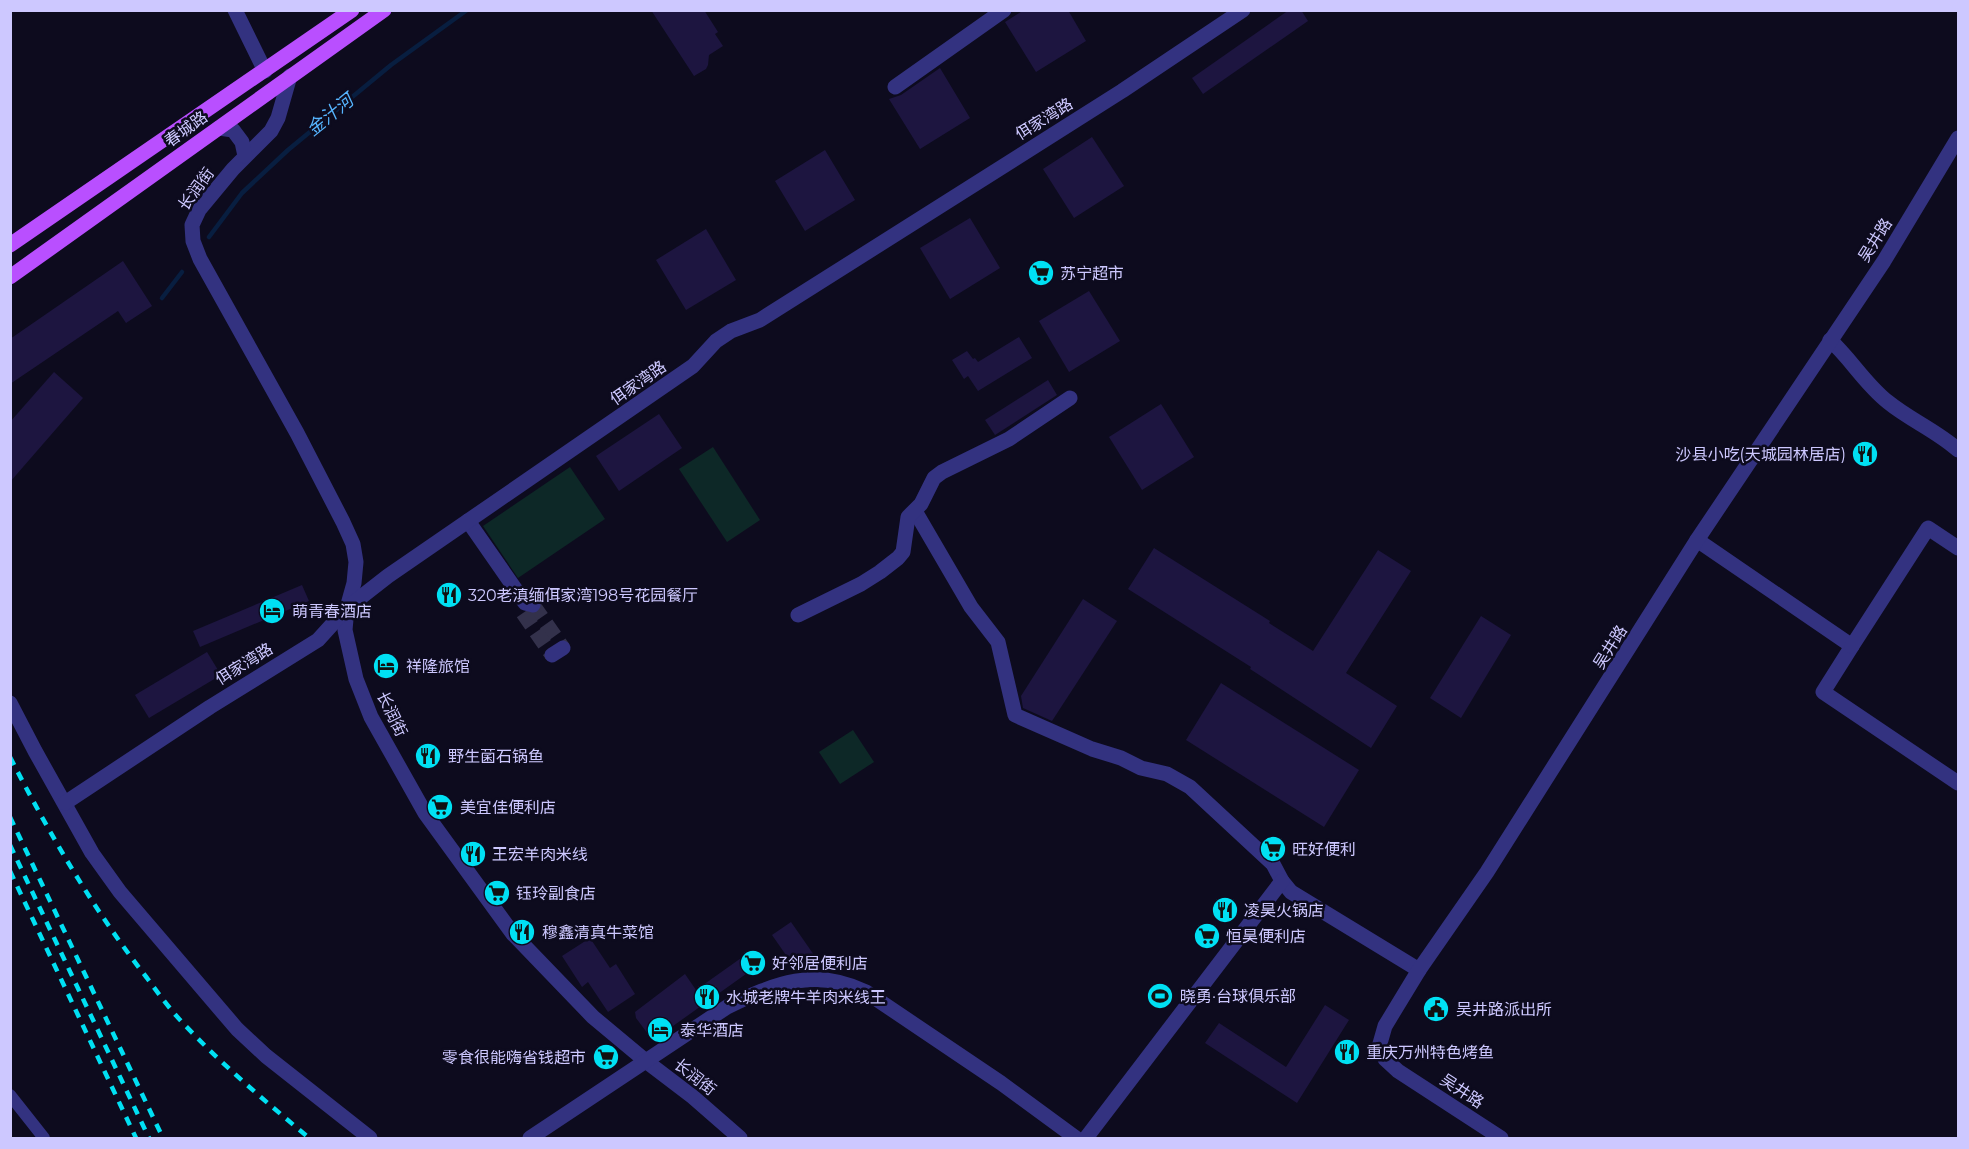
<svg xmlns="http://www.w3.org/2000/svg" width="1969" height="1149" font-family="Montserrat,'Noto Sans SC',sans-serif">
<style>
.green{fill:#0d2827}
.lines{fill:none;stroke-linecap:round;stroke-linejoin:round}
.stream{stroke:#081e40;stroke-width:4.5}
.building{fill:#1d1540}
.minor-tunnel{stroke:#33314b;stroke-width:15;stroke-dasharray:15 8;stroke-linecap:butt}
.pedestrian{stroke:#333280;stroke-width:12}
.minor{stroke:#333280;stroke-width:15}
.tertiary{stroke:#333280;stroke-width:15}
.primary{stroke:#b94fff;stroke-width:15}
.rail{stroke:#00e0f3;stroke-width:4.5;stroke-dasharray:9 8;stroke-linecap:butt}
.labels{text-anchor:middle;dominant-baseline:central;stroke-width:5;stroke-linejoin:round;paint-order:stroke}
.street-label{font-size:16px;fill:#cdc8ff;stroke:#0d0b1e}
.poi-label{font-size:16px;fill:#cdc8ff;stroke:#0d0b1e;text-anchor:start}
.water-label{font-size:18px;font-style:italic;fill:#56b5ff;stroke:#0d0b1e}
</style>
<rect width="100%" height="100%" fill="#0d0b1e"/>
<g class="green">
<polygon points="713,447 760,520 727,542 679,469"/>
<polygon points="570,467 605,519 518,578 483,526"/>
<polygon points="853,730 874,762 840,784 819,752"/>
</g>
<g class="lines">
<g class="stream">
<polyline points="209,237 242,193 288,150 391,65 467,10"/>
<polyline points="162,298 182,272"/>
</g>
</g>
<g class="building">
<polygon points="651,10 704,10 718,32 715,34 723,46 709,55 708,65 706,69 694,76"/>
<polygon points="1024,10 1068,10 1086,41 1036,72 1005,22"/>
<polygon points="1289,10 1301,10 1308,21 1203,94 1192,78"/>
<polygon points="940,68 970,118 920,149 889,99 901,95"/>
<polygon points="1092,137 1124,186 1074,218 1043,169"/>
<polygon points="825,150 855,200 805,231 775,181"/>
<polygon points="970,218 1000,268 950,299 920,248"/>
<polygon points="706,229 736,280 686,310 656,260"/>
<polygon points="123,261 152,306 126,323 118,311 10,384 10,339"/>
<polygon points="1089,291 1120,341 1069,372 1039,321"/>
<polygon points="1019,337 1032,358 978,391 968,376 964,379 952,360 967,351 973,359 975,358 978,362"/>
<polygon points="54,372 83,398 10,482 10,422"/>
<polygon points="1048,380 1057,395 995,435 985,420"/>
<polygon points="1161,404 1194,457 1142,490 1109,437"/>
<polygon points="659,414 682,448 619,491 596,456"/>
<polygon points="1154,548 1270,621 1269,623 1313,651 1378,550 1411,571 1346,673 1397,706 1371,748 1250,669 1251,667 1128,589"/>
<polygon points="302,585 309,601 200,647 193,631"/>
<polygon points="1083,599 1117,621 1052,721 1023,708 1021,696"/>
<polygon points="1481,616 1511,635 1461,718 1430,698"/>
<polygon points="207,652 221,675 149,718 135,695"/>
<polygon points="1221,683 1359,770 1324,827 1186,740"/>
<polygon points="791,922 814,955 795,968 772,935"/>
<polygon points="590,938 610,968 616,964 635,994 608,1012 588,982 582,987 562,956"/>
<polygon points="751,951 760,964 666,1031 653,1036 648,1034 636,1018 635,1012 685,974 696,990"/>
<polygon points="1325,1005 1349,1020 1297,1103 1205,1043 1219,1023 1286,1067"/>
</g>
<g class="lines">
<g class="minor-tunnel">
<polyline points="533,605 563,648"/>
<polyline points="523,613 552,655"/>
</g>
<polyline class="pedestrian" points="10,1095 44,1138"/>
<g class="minor">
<polyline points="290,76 278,118 271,131 233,169 199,210 192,225 193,241 200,259 297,433 343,522 353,544 356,562 354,583 347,608 345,630 356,679 371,717 425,813 513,934 593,1017 647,1062 693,1097 740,1138"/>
<polyline points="895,87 1004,10"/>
<polyline points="219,128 233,130 242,142 245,156"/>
<path d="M1830,340c21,19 35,44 58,62 22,18 49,29 70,48"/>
<polyline points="915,511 971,607 998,642 1015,715 1092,749 1121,758 1141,768 1167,774 1190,787 1273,864 1282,881 1291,892 1419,970"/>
<polyline points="468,521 525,603 533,605"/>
<polyline points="1697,540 1852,646 1823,692 1958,783"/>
<polyline points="798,615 861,584 880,572 898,558 903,552 908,517 921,504 934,478 942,472 1009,439 1070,398"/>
<polyline points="1852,646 1928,528 1958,548"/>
<polyline points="552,655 563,648"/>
<polyline points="10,703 35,751 92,853 120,892 237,1029 266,1056 370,1138"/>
<polyline points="65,803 210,707 318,640 347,608 388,576 693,366 716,341 731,331 760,320 1122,91 1243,10"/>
<path d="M530,1138l197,-131c48,-24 88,-40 139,-15l135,91 75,55"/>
<polyline points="1086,1138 1282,881"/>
</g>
<g class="tertiary">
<polyline points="235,10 265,71"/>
<polyline points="1501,1138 1398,1071 1385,1059 1379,1047 1385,1026 1419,970 1487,872 1697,540 1884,261 1958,138"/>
</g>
<g class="primary">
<polyline points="10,245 352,10"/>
<polyline points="10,277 384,10"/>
</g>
<g class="rail">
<path d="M10,757c40,78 83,152 137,221 11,15 22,30 34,43 40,43 84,80 128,117"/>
<polyline points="10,817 163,1138"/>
<polyline points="10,845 149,1138"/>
<polyline points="10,871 136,1138"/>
</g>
</g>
<defs>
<g id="supermarket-disc" transform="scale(1.35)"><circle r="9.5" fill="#00e0f3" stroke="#0d0b1e"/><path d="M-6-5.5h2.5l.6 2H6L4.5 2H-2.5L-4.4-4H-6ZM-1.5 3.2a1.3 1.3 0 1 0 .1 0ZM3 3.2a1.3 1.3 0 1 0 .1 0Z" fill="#111"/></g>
<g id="restaurant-disc" transform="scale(1.35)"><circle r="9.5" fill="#00e0f3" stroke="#0d0b1e"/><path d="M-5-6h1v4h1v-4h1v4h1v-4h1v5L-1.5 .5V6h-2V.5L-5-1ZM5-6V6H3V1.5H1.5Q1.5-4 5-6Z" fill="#111"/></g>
<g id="hotel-disc" transform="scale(1.35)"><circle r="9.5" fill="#00e0f3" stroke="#0d0b1e"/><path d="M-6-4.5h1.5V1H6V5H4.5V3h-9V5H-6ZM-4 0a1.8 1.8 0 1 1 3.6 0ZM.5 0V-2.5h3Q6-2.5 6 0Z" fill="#111"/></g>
<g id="stadium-disc" transform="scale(1.35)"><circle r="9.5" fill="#00e0f3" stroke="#0d0b1e"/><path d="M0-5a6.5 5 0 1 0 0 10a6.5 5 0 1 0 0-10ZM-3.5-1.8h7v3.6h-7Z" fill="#111"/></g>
<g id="civic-disc" transform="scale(1.35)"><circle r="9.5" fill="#00e0f3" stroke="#0d0b1e"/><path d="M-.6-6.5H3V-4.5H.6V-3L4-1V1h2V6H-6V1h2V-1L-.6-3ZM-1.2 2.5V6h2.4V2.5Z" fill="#111"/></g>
</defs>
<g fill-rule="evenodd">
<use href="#supermarket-disc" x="1041" y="273"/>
<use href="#restaurant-disc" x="1865" y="454"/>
<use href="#restaurant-disc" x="449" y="595"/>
<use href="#hotel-disc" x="272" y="611"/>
<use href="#hotel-disc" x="386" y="666"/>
<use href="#restaurant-disc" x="428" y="756"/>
<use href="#supermarket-disc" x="440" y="807"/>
<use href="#supermarket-disc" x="1273" y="849"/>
<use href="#restaurant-disc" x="473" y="854"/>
<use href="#supermarket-disc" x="497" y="893"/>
<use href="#restaurant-disc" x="1225" y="910"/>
<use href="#restaurant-disc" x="522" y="932"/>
<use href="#supermarket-disc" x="1207" y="936"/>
<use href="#supermarket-disc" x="753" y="963"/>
<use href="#stadium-disc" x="1160" y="996"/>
<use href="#restaurant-disc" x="707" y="997"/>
<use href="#civic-disc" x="1436" y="1009"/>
<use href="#hotel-disc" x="660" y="1030"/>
<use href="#restaurant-disc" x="1347" y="1052"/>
<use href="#supermarket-disc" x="606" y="1057"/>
</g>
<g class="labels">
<g class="street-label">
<text transform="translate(1044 119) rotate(-32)">佴家湾路</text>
<text transform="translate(186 129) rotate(-36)">春城路</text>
<text transform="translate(196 189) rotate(-54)">长润街</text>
<text transform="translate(1875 240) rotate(-58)">吴井路</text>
<text transform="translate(638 383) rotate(-35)">佴家湾路</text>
<text transform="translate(1610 647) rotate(-58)">吴井路</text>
<text transform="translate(244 664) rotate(-32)">佴家湾路</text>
<text transform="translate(392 714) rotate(64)">长润街</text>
<text transform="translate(695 1077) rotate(38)">长润街</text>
<text transform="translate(1462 1091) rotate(33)">吴井路</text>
</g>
<g class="poi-label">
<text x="1060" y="273">苏宁超市</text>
<text x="1846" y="454" text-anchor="end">沙县小吃(天城园林居店)</text>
<text x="468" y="595">320老滇缅佴家湾198号花园餐厅</text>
<text x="292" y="611">萌青春酒店</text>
<text x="406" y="666">祥隆旅馆</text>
<text x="448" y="756">野生菌石锅鱼</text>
<text x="460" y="807">美宜佳便利店</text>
<text x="1292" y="849">旺好便利</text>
<text x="492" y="854">王宏羊肉米线</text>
<text x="516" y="893">钰玲副食店</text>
<text x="1244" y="910">凌昊火锅店</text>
<text x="542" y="932">穆鑫清真牛菜馆</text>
<text x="1226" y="936">恒昊便利店</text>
<text x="772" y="963">好邻居便利店</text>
<text x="1180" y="996">晓勇·台球俱乐部</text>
<text x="726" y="997">水城老牌牛羊肉米线王</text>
<text x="1456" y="1009">吴井路派出所</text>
<text x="680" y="1030">泰华酒店</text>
<text x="1366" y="1052">重庆万州特色烤鱼</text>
<text x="586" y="1057" text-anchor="end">零食很能嗨省钱超市</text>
</g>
<g class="water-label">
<text transform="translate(330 115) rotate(-39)">金汁河</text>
</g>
</g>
<rect width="1969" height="1149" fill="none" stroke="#cdc8ff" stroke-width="24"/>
</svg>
